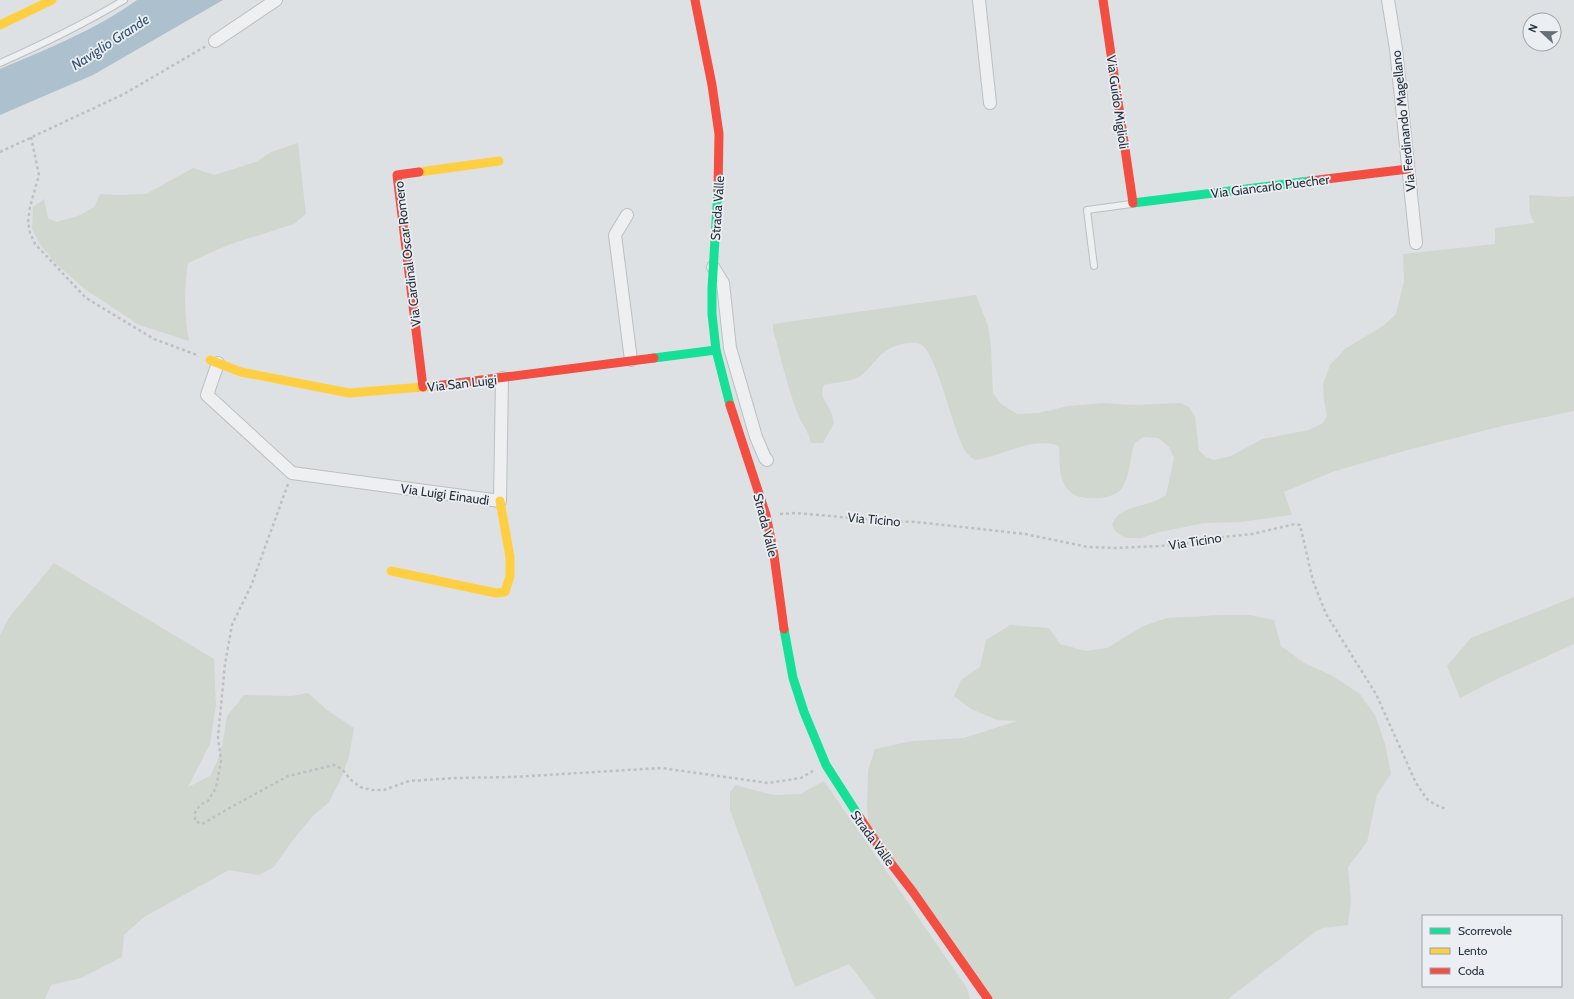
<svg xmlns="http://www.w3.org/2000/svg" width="1574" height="999" font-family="Cabin,sans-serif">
  <rect width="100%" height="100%" fill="#dee1e3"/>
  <g fill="#d0d7ce">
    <path d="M 298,143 L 306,214 L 294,224 L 228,245 L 188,263 C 184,289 184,315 189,341 L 139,325 L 86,290 L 54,262 L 40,244 L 32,229 L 33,207 L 44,199 L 48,218 L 56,222 L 78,216 L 94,207 L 100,194 L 118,195 L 146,194 L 193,168 L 214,175 L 256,162 L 271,152 Z"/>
    <path d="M 1529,195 L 1566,197 L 1574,196 L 1574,411 L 1502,426 L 1404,451 L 1332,472 L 1284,492 L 1292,515 L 1240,522 L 1204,523 L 1160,532 L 1141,538 L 1126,538 L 1116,532 L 1112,525 C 1119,507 1136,508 1152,502 C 1156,501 1161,498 1166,495 L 1174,458 L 1169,447 L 1158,438 L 1143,437 L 1134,444 C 1130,458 1130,476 1122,488 C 1115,500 1084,501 1073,494 C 1071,493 1066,488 1065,485 C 1058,475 1060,458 1059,446 C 1033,435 1002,457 975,460 C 972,458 968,455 966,452 C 953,433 937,351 920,344 C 914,341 899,344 893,347 C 879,352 871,369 859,377 C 853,381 832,383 824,385 C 819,395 825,401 830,410 C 832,414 833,419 834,423 L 823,443 L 811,443 C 809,432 801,423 797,412 C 787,386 781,357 773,330 L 773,324 L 976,295 L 988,326 L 991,348 L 993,393 L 1001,404 L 1017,414 L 1038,413 L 1068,406 L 1103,403 L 1133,405 L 1181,403 L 1189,407 L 1195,416 L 1199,450 L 1206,457 L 1214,460 L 1231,456 L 1262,439 L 1309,430 L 1323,423 L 1327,415 L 1324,401 L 1323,384 L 1330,365 L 1345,349 L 1384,325 L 1396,314 L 1404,281 L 1403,254 L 1495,244 L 1495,228 L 1534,223 L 1530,213 Z"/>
    <polygon points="54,563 214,659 216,705 210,744 188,787 210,776 217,762 222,746 227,716 244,695 291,696 308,693 327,710 354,728 349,757 340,781 329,802 313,816 292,841 274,867 259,875 229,870 144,917 124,935 122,957 81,978 51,985 45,999 0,999 0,635 8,619"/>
    <polygon points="1574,597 1574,644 1499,678 1460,698 1447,666 1471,638"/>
    <polygon points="1222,615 1249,615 1274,620 1281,646 1304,663 1331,675 1360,694 1376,717 1385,744 1391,774 1377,795 1367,842 1348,867 1351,899 1348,925 1323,928 1315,932 1228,999 992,999 869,826 867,808 868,771 875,749 912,741 964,738 1017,721 997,720 971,709 954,696 961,680 980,667 986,640 1010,625 1049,628 1060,644 1086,651 1107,648 1143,626 1167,618"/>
    <polygon points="824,781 967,988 970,999 876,999 849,964 795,987 730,810 730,792 735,785 774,795 800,794"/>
  </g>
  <path fill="#acc0ce" d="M 137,0 L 223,0 L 93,75 L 0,115 L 0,69 C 47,49 95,30 137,0 Z"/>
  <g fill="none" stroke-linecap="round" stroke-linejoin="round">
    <g stroke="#bcbfc1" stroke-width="8">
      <g id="lane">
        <path d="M 0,63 C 43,44 84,24 124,0"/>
        <polyline points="1094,266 1087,210 1131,204"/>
      </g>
    </g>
    <g stroke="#bcbfc1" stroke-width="14">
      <g id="street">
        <polyline points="979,0 990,103"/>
        <polyline points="1388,0 1396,49 1416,243"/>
        <polyline points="215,41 276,0"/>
        <polyline points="627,215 615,235 631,360"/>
        <polyline points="713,267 723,283 730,348 756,437 765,458 767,460"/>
        <polyline points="218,363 207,395 292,473 500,501 502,378"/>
      </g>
    </g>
    <g stroke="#bdc0c3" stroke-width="2.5" stroke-dasharray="3 3" stroke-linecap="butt">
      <polyline points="31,137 39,175 30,207 28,222 30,233 35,244 86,298 154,339 197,355"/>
      <polyline points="0,152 124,94 206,46"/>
      <polyline points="288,484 251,586 232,625 225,664 218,737 221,761 216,788 208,801 200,805 195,813 195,821 202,824 235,805 288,776 334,765 342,769 350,779 360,787 372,790 384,790 409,781 456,778 513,777 661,768 768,783 801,778 813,771"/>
      <polyline points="780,514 796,513 886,521 916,522 962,527 1025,534 1088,547 1116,548 1180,545 1204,539 1252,534 1295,524 1300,525 1313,581 1326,614 1376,694 1416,783 1427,799 1436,805 1446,809"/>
    </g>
    <use href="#lane" stroke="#edeff0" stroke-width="6"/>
    <use href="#street" stroke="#edeff0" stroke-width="12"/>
    <g stroke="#16e098" stroke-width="9">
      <polyline points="718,189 712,289 712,314 716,350 730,405"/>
      <polyline points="1133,203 1310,181"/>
      <polyline points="654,358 716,350"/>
      <polyline points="784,629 793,678 804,712 826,765 858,815"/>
    </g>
    <g stroke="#ffcf43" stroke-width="9">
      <polyline points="0,25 52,0"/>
      <polyline points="419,172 499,161"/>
      <polyline points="210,360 241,372 349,393 435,386"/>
      <polyline points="391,571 496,593 505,592 510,576 510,557 500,501"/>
    </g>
    <g stroke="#f24e42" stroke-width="9">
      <polyline points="695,0 712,85 719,134 718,189"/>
      <polyline points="1103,0 1133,203"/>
      <polyline points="419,172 397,175 423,387"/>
      <polyline points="1310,181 1408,169"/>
      <polyline points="435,386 654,358"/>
      <polyline points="730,405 766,515 774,555 784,629"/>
      <polyline points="858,815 886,857 913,892 988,999"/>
    </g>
  </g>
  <g text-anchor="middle" stroke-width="3.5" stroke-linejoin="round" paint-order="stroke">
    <g font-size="13" fill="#26303b" stroke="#ebeff3">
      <text transform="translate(1118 102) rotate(82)" y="5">Via Guido Miglioli</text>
      <text transform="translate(1403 121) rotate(-96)" y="5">Via Ferdinando Magellano</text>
      <text transform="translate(1270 186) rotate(-7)" y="5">Via Giancarlo Puecher</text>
      <text transform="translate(717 208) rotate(-86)" y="5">Strada Valle</text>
      <text transform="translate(407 254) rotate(-97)" y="5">Via Cardinal Oscar Romero</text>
      <text transform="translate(462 383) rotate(-6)" y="5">Via San Luigi</text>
      <text transform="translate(445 494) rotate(8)" y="5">Via Luigi Einaudi</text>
      <text transform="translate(874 519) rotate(5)" y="5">Via Ticino</text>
      <text transform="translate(766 525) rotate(76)" y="5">Strada Valle</text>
      <text transform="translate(1195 541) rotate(-9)" y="5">Via Ticino</text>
      <text transform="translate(873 838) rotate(54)" y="5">Strada Valle</text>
    </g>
    <g font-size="14" font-style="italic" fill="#32536d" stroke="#ebeff3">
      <text transform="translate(110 42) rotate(-33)" y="5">Naviglio Grande</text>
    </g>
  </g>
  <rect x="1422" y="915" width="140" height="72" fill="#ebeff3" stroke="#9ca3a9"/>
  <rect x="1430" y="928" width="20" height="6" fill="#16e098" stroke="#9ca3a9"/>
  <text x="1458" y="935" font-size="12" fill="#26303b">Scorrevole</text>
  <rect x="1430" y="948" width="20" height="6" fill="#ffcf43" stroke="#9ca3a9"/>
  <text x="1458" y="955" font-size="12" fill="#26303b">Lento</text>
  <rect x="1430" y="968" width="20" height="6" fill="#f24e42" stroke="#9ca3a9"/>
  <text x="1458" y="975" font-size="12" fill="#26303b">Coda</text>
  <g transform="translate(1542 32) rotate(292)"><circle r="19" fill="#ebeff3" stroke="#9ca3a9"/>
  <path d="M0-3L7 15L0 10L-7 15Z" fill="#666e76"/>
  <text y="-6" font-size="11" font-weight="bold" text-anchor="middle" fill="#26303b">N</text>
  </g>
</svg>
